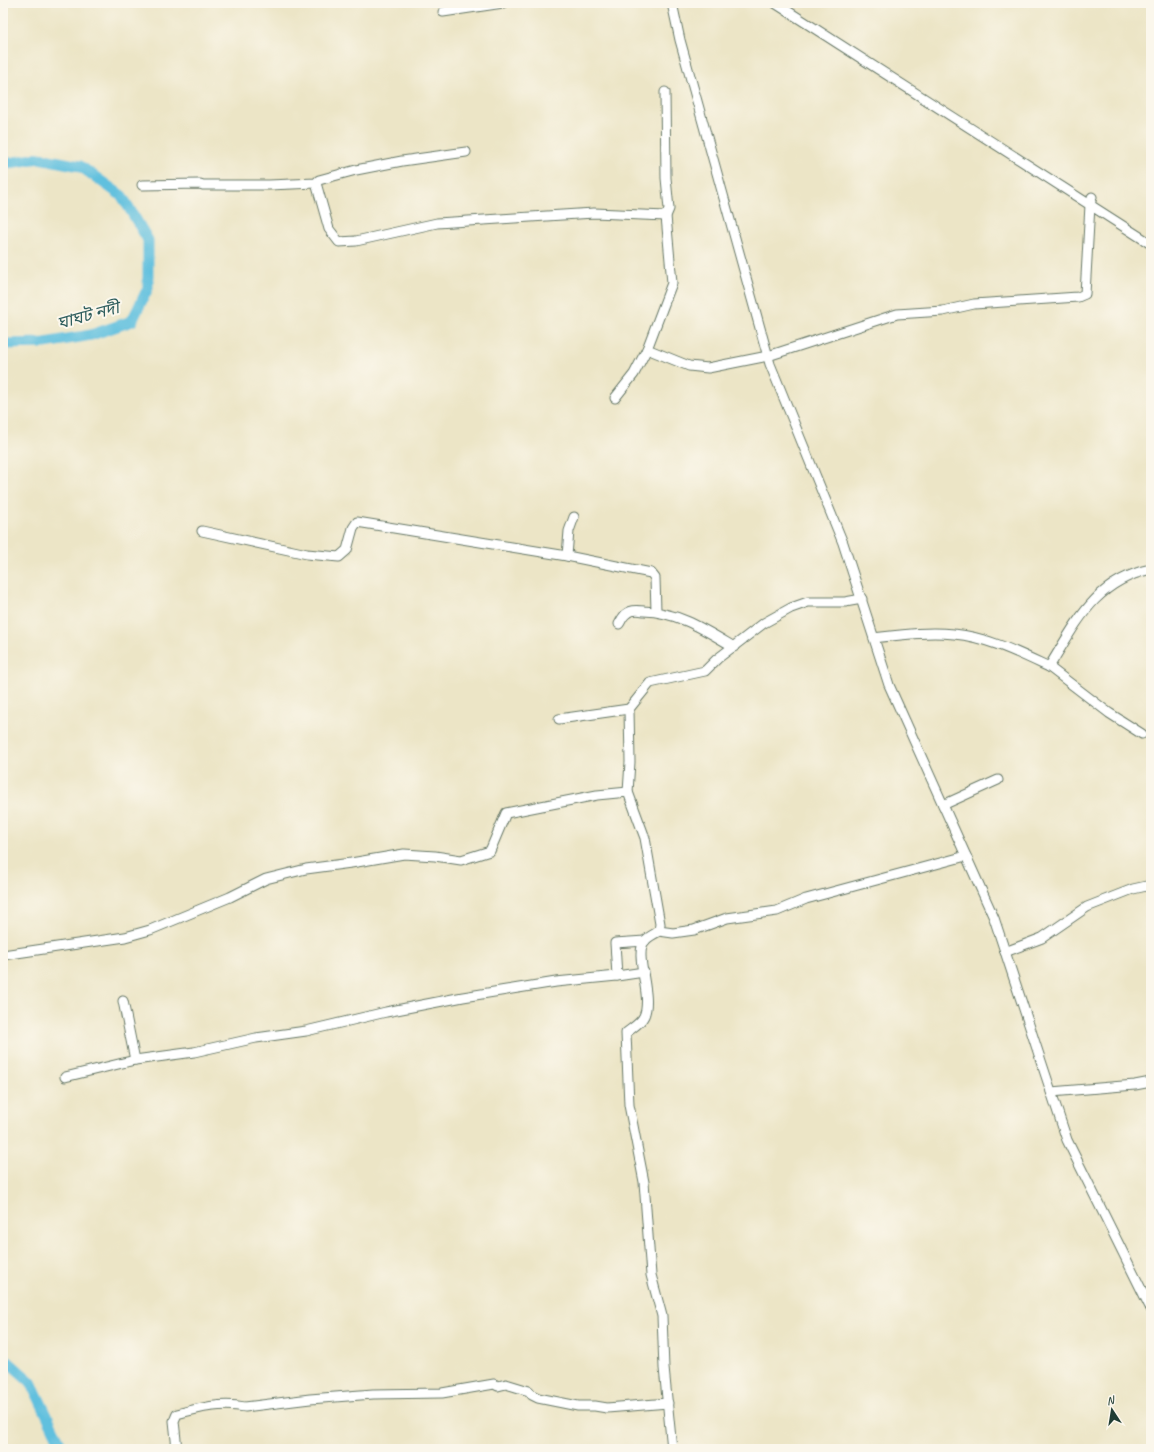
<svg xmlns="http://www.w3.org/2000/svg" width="1154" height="1452" font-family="Caveat,'Noto Sans Bengali',sans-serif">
  <rect width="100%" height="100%" fill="#fbf7ec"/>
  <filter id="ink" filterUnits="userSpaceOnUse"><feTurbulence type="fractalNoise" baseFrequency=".025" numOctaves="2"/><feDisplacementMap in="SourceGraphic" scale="8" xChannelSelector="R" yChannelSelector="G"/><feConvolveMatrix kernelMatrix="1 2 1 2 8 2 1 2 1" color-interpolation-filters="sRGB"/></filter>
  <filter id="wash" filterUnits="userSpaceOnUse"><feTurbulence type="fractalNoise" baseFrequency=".012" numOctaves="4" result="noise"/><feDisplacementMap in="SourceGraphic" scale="16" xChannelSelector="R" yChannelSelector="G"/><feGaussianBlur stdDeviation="0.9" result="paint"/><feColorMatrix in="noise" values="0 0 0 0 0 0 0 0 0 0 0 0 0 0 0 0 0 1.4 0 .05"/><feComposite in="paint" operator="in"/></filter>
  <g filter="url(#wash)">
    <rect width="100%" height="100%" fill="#ece5c6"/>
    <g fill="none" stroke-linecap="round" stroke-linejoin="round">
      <g stroke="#60c0de" stroke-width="11">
        <polyline points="3,164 39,158 80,166 122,196 148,240 148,288 132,321 91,335 45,343 3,344"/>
        <polyline points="3,1357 31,1382 63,1449"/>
      </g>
    </g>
  </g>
  <g filter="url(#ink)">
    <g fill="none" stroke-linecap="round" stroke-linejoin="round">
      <g stroke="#677867" stroke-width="11">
        <g id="minor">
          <polyline points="672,3 680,40 770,364 843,543 889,685 994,918 1067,1140 1151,1309"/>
          <polyline points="775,3 1151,244"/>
          <polyline points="443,12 503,3"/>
          <polyline points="316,183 329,229 339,242 356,241 437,223 594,213 666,216"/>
          <polyline points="142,185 200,184 203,185 269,185 316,183 319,180 356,170 402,161 466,152"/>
          <polyline points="647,349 689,366 708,368 768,356 897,314 943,311 974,304 1078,297 1085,294 1090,205 1092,197"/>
          <polyline points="615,398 634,374 647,349 672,283 666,216 669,209 666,178 665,92"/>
          <polyline points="202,531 307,554 339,557 347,550 353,528 357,522 567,556 651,573 655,578 656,611"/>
          <polyline points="567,556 569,531 574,517"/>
          <path d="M 619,624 C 621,621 623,616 626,614 C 630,610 638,610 644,611 C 678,612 705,630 734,647"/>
          <path d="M 874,638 C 900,635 928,631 954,634 C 987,637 1019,653 1049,667 C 1077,622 1095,581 1151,569"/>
          <polyline points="1049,667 1109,713 1142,734"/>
          <polyline points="559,719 629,709"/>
          <polyline points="628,792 630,762 629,709 650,683 705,671 717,659 764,623 791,608 808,602 845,602 862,599"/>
          <polyline points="943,805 998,780"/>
          <polyline points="659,931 673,933 694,930 727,918 777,911 806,899 966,856"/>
          <polyline points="1005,952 1042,938 1087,907 1133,889 1151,885"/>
          <path d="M 3,955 L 125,937 L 150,930 L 230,897 L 266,879 L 306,869 L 351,863 L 404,854 L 435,856 L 461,860 L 490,851 L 506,813 L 597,795 L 628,792 L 645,838 L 660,924 L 659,931 C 655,934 647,937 644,942 C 634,956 653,996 644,1016 C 641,1023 632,1028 626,1033 L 629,1105 L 644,1182 L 651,1275 L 662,1316 L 664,1368 L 672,1449"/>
          <polyline points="617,976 615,943 645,941"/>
          <polyline points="123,1001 135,1060"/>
          <polyline points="65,1077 135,1060 194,1052 256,1038 306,1031 386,1012 463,997 556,982 617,976 644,972"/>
          <polyline points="1051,1092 1135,1085 1151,1082"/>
          <path d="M 177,1449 L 174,1421 L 177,1414 C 199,1408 222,1402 245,1407 L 310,1399 L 373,1394 L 442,1393 L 494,1384 L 498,1386 L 506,1384 L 529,1391 L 532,1395 L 538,1398 L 578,1406 L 595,1406 L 607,1408 L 668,1403"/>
        </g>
      </g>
      <use href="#minor" stroke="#fff" stroke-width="9"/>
    </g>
  </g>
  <g text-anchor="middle" stroke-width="4" stroke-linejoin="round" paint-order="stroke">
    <g font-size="17" font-style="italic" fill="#2f5e5e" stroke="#fbf7ec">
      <text transform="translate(88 315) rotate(-15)" y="6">ঘাঘট নদী</text>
    </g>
  </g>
  <rect width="1154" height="1452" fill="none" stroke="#fbf7ec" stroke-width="16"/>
  <g transform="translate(1112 1410) rotate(348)" stroke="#fbf7ec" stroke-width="3" paint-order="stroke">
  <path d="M0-3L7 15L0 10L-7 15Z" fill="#1f3d34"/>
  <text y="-6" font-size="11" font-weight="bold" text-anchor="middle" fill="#1f3d34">N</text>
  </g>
</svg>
